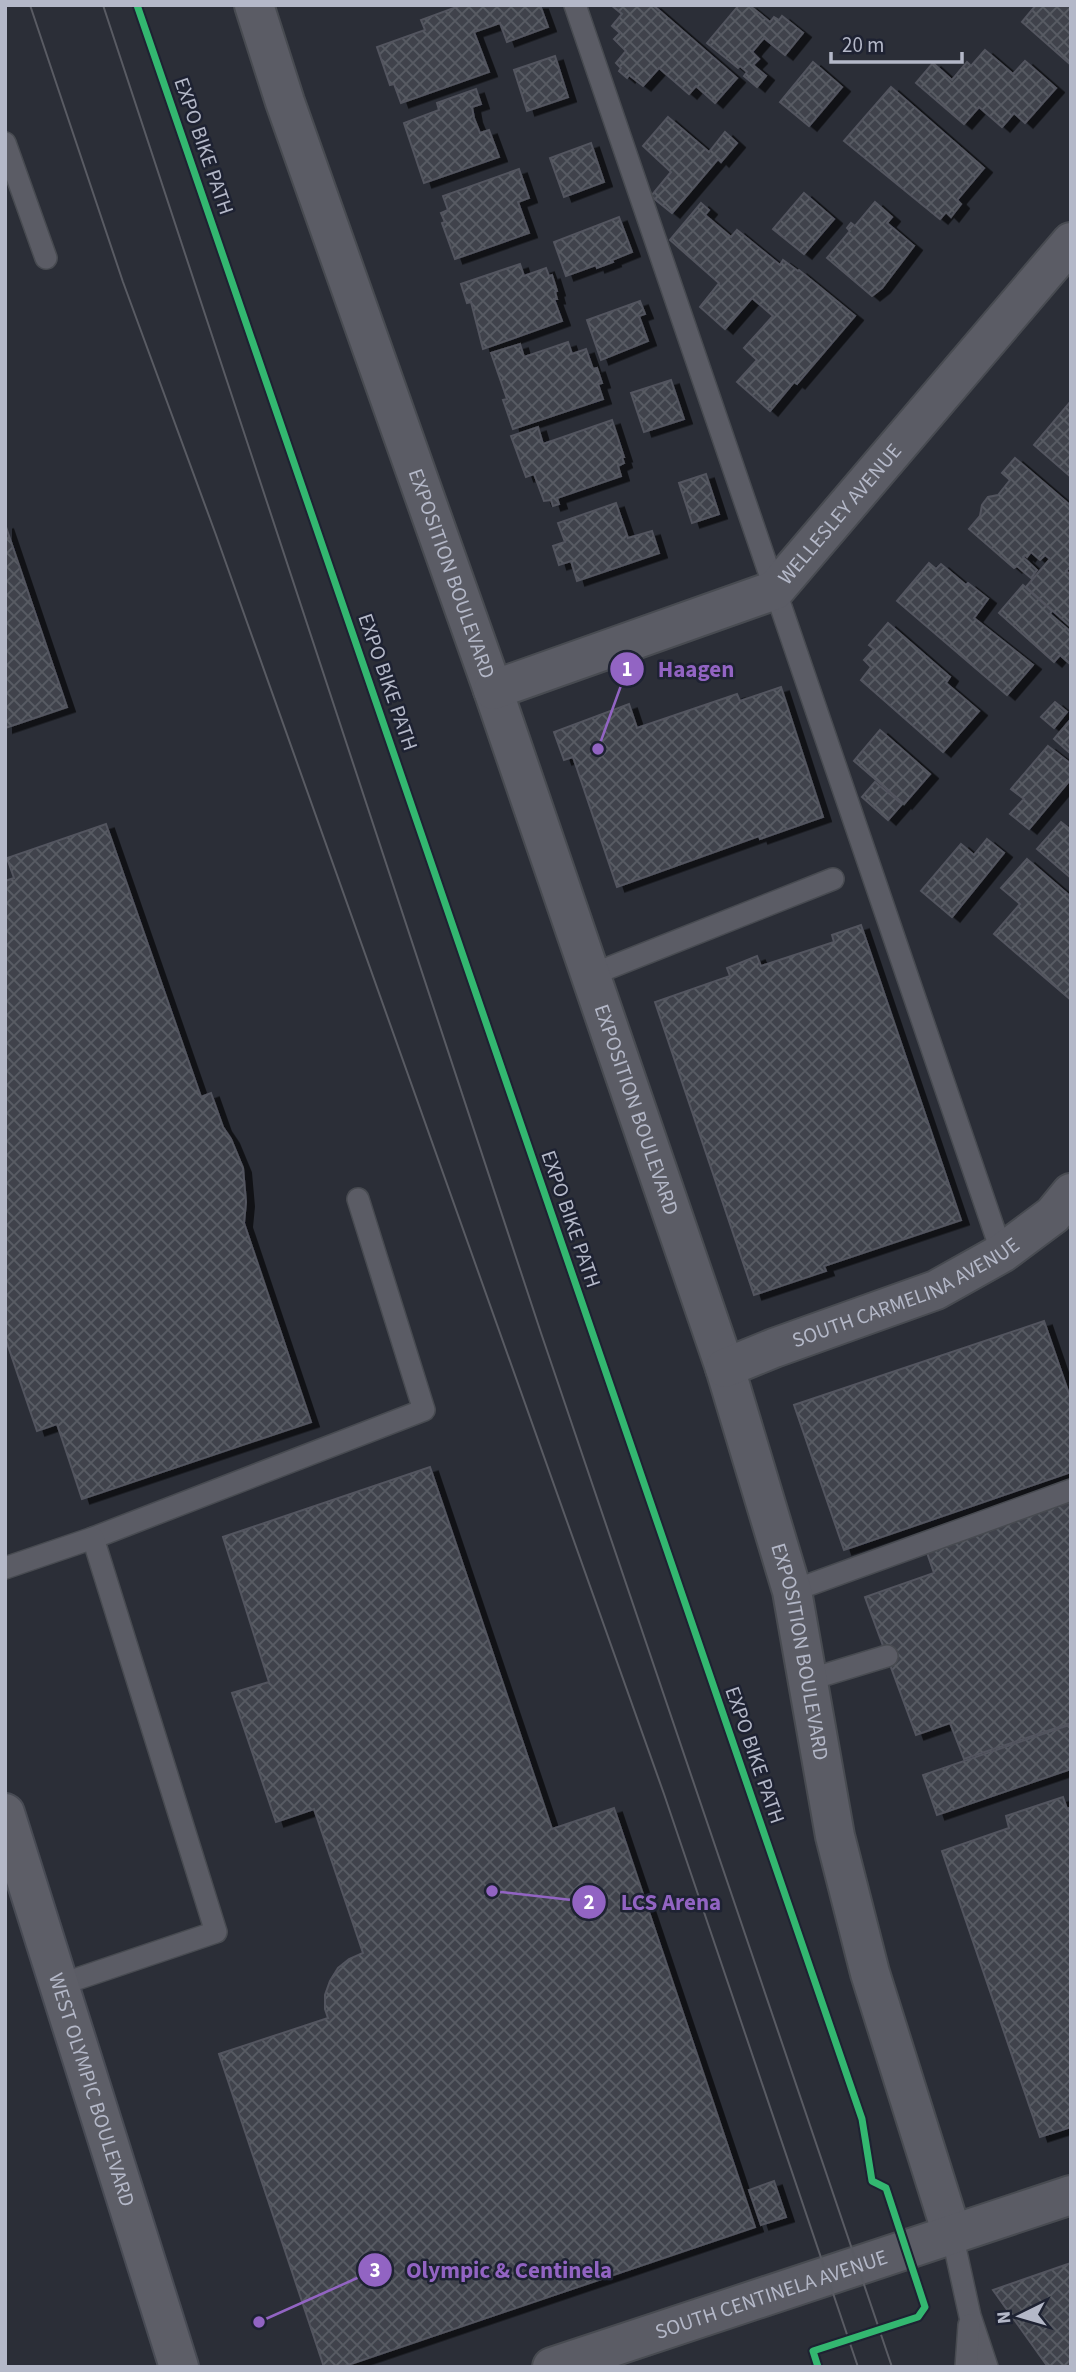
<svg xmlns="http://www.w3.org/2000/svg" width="1076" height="2372" font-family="'Source Sans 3',sans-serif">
  <defs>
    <pattern id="building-cross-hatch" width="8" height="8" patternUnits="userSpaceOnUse" patternTransform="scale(1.75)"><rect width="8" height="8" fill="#40434c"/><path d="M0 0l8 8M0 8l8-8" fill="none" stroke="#595c64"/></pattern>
    <filter id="shadow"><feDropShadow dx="8" dy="4.5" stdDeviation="0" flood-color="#0009"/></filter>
  </defs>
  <rect width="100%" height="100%" fill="#2b2e37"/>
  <g fill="url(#building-cross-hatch)" stroke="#53555f" stroke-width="2" filter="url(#shadow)">
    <polygon points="462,5 540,5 548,27 507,42 500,23 474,32 489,72 401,103 394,84 390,85 377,47 425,30 421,20"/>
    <polygon points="611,5 653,5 737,78 715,103 696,86 689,94 659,68 643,86 629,75 627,78 619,71 621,68 616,63 626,51 614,39 620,33 612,26 622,14"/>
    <polygon points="739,5 749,5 770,22 774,17 779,20 782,16 803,33 785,55 764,38 752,52 759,59 753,65 766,76 757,87 744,76 747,72 740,66 738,68 707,43"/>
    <polygon points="1036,5 1071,5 1071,65 1022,22"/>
    <polygon points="985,50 1013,74 1025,61 1056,88 1025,123 1014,113 1002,127 979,107 964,124 916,83 933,63 952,80 967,62 971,66"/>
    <polygon points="555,56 568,97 527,111 514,70"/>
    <polygon points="813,62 842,87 809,126 780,102"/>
    <polygon points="891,87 984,168 957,200 961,204 951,217 946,212 940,219 844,141"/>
    <polygon points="476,89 481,104 472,107 474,118 480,133 489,130 499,157 424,183 404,123 439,110 437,103"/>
    <polygon points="668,117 709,152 725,132 737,143 721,162 718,159 672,213 651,196 671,172 643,146"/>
    <polygon points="591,143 604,182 564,197 550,158"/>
    <polygon points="519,169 529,198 518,202 529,233 455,259 442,223 445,222 441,213 448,210 443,196"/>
    <polygon points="804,193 834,219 804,254 773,229"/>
    <polygon points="875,202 892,217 887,223 914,246 882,288 872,296 827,258 850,231 847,228 851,223 855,226"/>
    <polygon points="701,203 709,210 705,215 731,237 737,230 780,265 783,260 798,271 799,270 855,316 797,384 794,382 770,411 737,382 757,360 744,348 773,316 752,298 725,329 700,307 719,283 670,240"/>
    <polygon points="619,217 632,252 612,260 613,262 597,268 596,265 566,276 554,242"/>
    <polygon points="520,264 524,276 546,268 549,276 552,275 557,291 555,292 557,299 554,299 562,321 483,349 471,302 467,303 461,284"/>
    <polygon points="640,301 645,314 639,316 648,341 601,360 587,320"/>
    <polygon points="568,342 572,354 586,349 593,369 597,368 602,383 598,384 603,399 513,429 503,400 507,399 491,353 520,344 524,357"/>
    <polygon points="671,380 684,419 644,432 631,393"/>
    <polygon points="1071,401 1071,477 1034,445"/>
    <polygon points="612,420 624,457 622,457 624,463 618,466 621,476 557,498 559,504 553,506 551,500 544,501 534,474 526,477 511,436 538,427 543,444"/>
    <polygon points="1015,458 1071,506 1071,566 1066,571 1071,575 1071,627 1026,587 1050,559 1045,555 1040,560 1031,552 1027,557 1025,555 1023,557 1037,570 1031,578 1017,566 1014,568 969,529 980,516 982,505 988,497 998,495 1010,480 1002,473"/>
    <polygon points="706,474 719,514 692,523 679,483"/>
    <polygon points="616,503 628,538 652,531 659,553 577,581 571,561 559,565 553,546 565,542 558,523"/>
    <polygon points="5,524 67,707 5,728"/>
    <polygon points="929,563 936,569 941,564 966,585 968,583 988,599 974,618 1033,665 1007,695 897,601"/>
    <polygon points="1023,585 1052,611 1050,614 1071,632 1070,664 1060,655 1054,662 999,613"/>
    <polygon points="888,623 950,677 946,683 979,711 943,752 861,680 871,667 864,660 874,649 869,645"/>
    <polygon points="781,687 823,817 760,839 759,836 617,887 573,757 564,760 554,732 629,704 637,728 737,694 740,701"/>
    <polygon points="1055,702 1067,712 1054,728 1041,717"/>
    <polygon points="1071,719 1071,754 1054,739"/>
    <polygon points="880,730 930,774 904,804 854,761"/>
    <polygon points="1048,746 1071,764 1071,779 1029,829 1010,814 1024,799 1011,789"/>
    <polygon points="875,782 902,804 888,820 862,797"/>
    <polygon points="1061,822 1071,830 1071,878 1037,849"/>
    <polygon points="106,824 201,1097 211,1093 223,1127 231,1139 243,1168 246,1202 244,1223 311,1422 82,1499 57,1424 37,1431 5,1337 5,881 14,878 7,858"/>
    <polygon points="987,839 1004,853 952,917 921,891 961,844 974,855"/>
    <polygon points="1027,859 1071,897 1071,1000 994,934 1020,904 1001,888"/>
    <polygon points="861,925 961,1220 824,1266 826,1271 754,1295 655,1002 730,976 727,968 757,956 761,966 834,942 832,935"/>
    <polygon points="1044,1321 1071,1400 1071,1472 844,1550 794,1405"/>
    <polygon points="430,1467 552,1829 614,1808 755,2227 342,2367 324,2367 219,2054 328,2018 325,2009 325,1995 330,1981 338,1968 349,1959 363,1953 314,1809 276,1822 232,1693 269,1682 223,1537"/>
    <polygon points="1071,1498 1071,1723 964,1759 950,1723 916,1735 865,1597 934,1573 925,1547"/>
    <polygon points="1069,1725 1071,1731 1071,1769 937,1815 923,1775"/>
    <polygon points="1063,1797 1067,1809 1071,1807 1071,2127 1040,2137 942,1851 1009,1828 1006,1816"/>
    <polygon points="774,2181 786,2217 761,2225 749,2190"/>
    <polygon points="1071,2263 1071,2367 1048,2367 993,2290"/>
  </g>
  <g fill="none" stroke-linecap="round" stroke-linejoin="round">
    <g stroke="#484b51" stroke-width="24">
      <g id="service">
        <polyline points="575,5 1002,1253"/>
        <polyline points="5,143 46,258"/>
        <polyline points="591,975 833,879"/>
        <polyline points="93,1538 424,1410 358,1199"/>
        <polyline points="5,1568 93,1538 216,1932 59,1985"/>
        <polyline points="792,1591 1071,1490"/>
        <polyline points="808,1680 887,1656"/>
        <polyline points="952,2234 970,2316 987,2367"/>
        <polyline points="966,2367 969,2325"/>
      </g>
    </g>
    <g stroke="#484b51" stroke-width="42">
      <g id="minor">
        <path id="s1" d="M 254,5 L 285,102 L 493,690 L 725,1368 L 792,1591 L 835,1836 L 870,1973 L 952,2234"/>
        <path id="s2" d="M 493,690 L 775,590 L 1071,242"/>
        <path id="s3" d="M 725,1368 L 774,1348 L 936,1290 L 1002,1253 L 1053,1215 L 1071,1193"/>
      </g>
    </g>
    <g stroke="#484b51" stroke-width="42">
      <g id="tertiary">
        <path id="s4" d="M 552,2367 L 1071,2195"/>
      </g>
    </g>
    <g stroke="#484b54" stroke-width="42">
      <g id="primary">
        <path id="s5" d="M 5,1813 L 179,2367"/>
      </g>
    </g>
    <use href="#service" stroke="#5b5c65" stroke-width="21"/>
    <use href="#minor" stroke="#5b5c65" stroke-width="38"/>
    <use href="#tertiary" stroke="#5b5c65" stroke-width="38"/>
    <use href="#primary" stroke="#5d5e67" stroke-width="38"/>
    <g stroke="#595b63" stroke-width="2">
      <polyline points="30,5 123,282 216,535 664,1794 858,2367"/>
      <polyline points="103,5 541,1333 892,2367"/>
    </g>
    <g stroke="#1e2232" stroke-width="11">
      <polyline id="cycleway" points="137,5 862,2119 872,2181 886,2188 925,2307 918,2317 813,2351 818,2367"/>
    </g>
    <use href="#cycleway" stroke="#33b770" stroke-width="7"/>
  </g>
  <g text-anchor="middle" stroke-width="5" stroke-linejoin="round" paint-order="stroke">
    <g font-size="21" fill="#b4b8c8" stroke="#1e2232">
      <text transform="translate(204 146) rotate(71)" y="7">EXPO BIKE PATH</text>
      <text dy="7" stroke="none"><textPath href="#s2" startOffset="399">WELLESLEY AVENUE</textPath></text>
      <text dy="7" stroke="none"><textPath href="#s1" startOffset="602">EXPOSITION BOULEVARD</textPath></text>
      <text transform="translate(388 682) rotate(71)" y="7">EXPO BIKE PATH</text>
      <text dy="7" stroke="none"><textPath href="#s1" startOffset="1169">EXPOSITION BOULEVARD</textPath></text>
      <text transform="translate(571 1219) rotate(71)" y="7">EXPO BIKE PATH</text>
      <text dy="7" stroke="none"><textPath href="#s3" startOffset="196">SOUTH CARMELINA AVENUE</textPath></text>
      <text dy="7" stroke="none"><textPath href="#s1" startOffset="1736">EXPOSITION BOULEVARD</textPath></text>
      <text transform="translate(755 1755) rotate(71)" y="7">EXPO BIKE PATH</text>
      <text dy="7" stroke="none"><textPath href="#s5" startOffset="290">WEST OLYMPIC BOULEVARD</textPath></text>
      <text dy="7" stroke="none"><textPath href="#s4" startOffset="231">SOUTH CENTINELA AVENUE</textPath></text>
    </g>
  </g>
  <path fill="none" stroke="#9264c3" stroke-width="2.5" d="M598 749L627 669M492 1891L589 1902M259 2322L375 2270"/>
  <g fill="#9264c3" stroke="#1e2232" stroke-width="2.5">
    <circle cx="598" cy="749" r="7"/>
    <circle cx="492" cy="1891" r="7"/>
    <circle cx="259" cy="2322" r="7"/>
    <circle cx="627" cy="669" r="18"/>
    <circle cx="589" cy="1902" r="18"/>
    <circle cx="375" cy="2270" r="18"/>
  </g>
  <g font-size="21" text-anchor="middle" font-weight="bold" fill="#fff">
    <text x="627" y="676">1</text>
    <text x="589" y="1909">2</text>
    <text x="375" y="2277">3</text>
  </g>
  <g font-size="23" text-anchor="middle" font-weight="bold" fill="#9264c3" stroke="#1e2232" stroke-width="5" stroke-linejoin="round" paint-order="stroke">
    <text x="696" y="677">Haagen</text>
    <text x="671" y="1910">LCS Arena</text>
    <text x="509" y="2278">Olympic &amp; Centinela</text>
  </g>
  <rect width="1076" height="2372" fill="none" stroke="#b4b8c8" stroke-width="14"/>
  <g transform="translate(1020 2316) rotate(265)" stroke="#1e2232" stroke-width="5" paint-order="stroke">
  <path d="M0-5L12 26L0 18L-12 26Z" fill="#b4b8c8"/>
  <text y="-10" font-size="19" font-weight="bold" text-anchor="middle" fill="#b4b8c8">N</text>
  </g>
  <path d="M831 52v10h131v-10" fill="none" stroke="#b4b8c8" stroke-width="3.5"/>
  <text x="842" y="52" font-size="21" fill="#b4b8c8" stroke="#1e2232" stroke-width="5" paint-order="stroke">20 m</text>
</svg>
